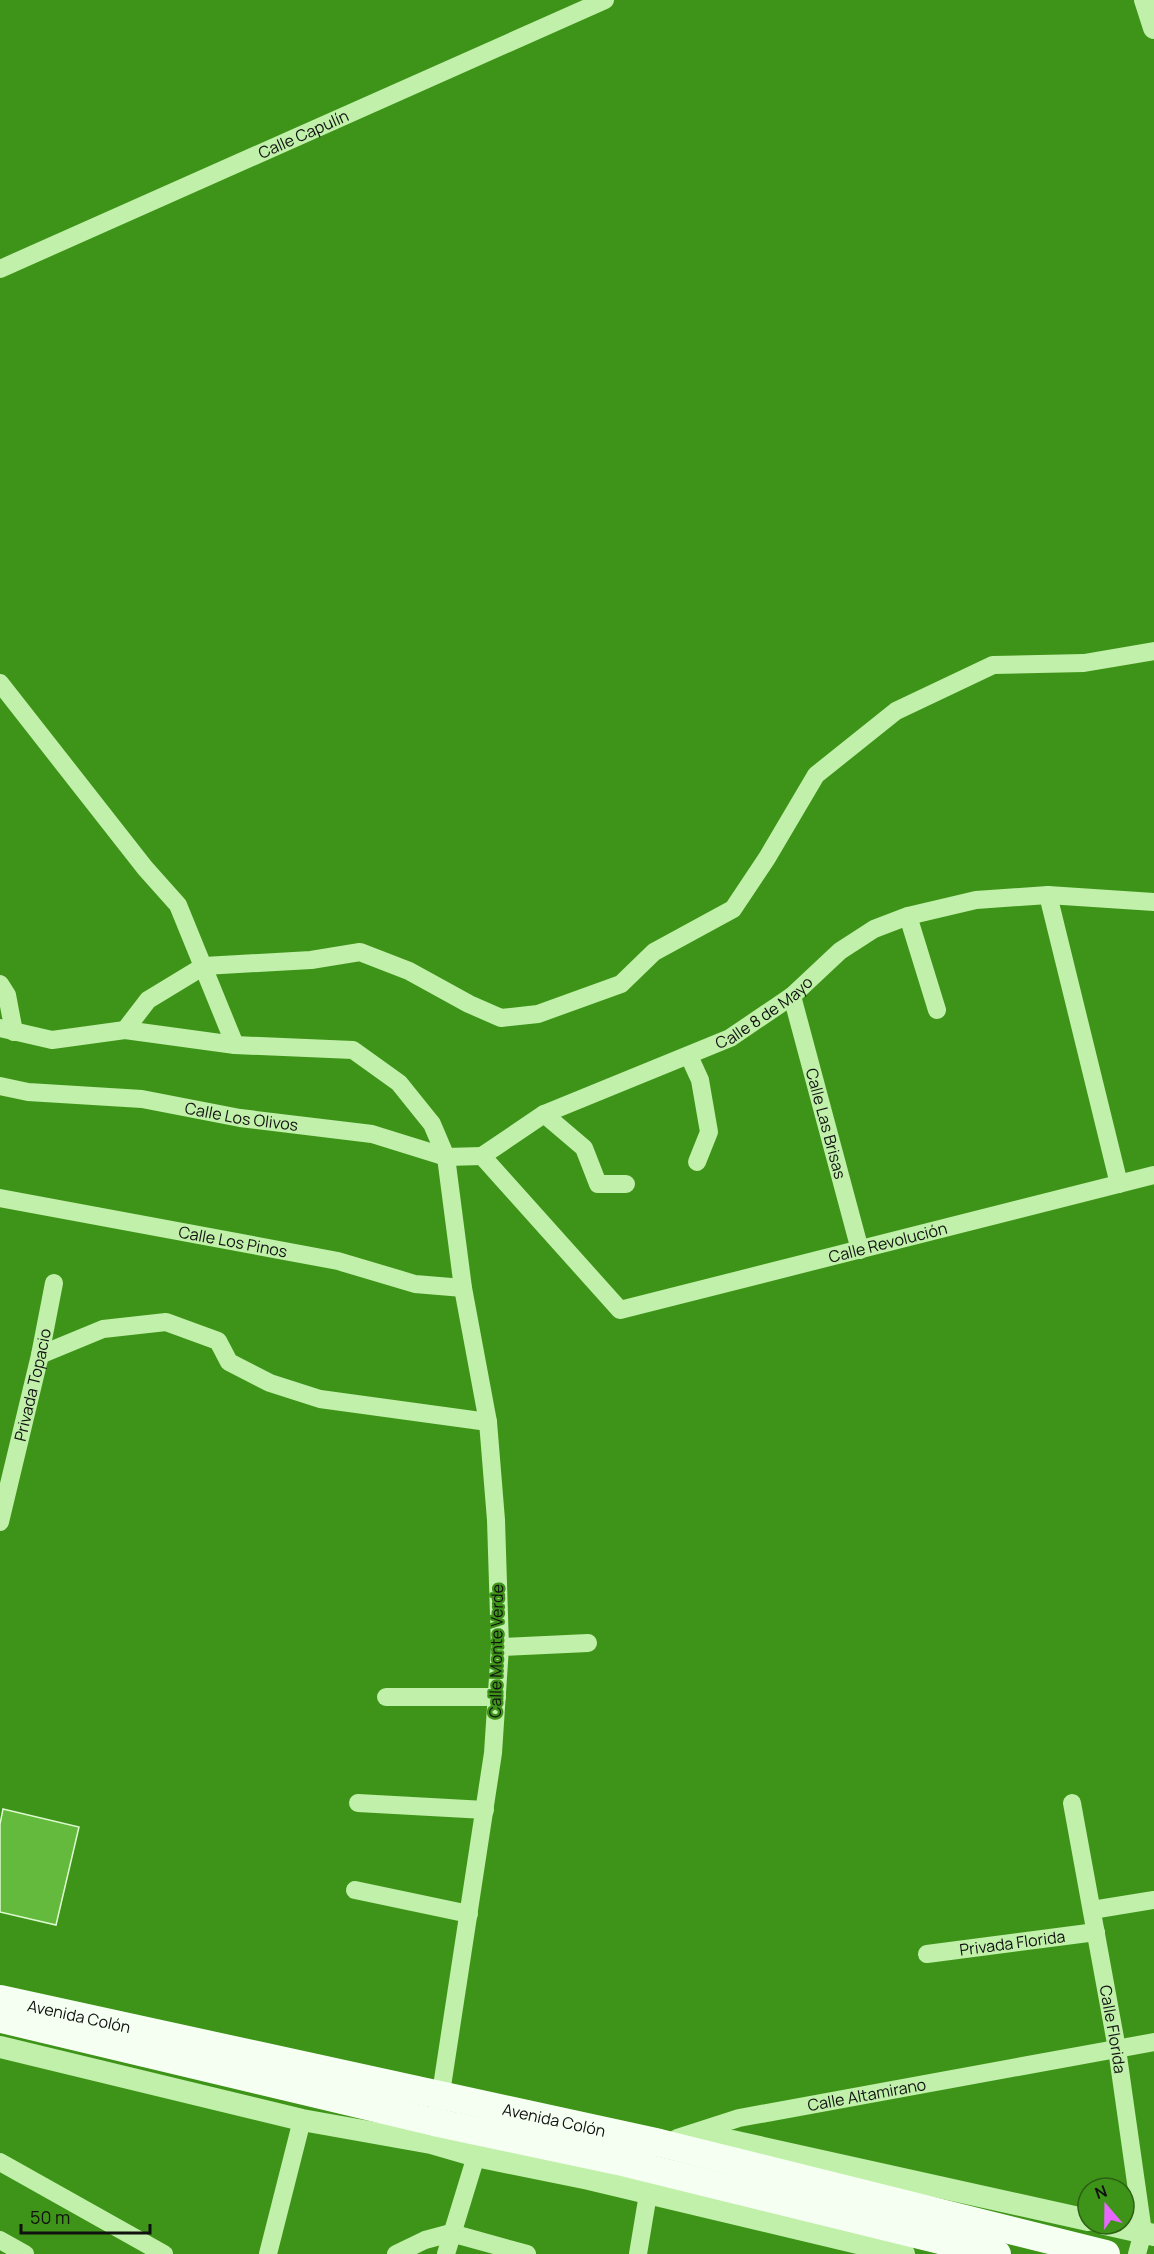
<svg xmlns="http://www.w3.org/2000/svg" width="1154" height="2254" font-family="Manrope,sans-serif">
  <rect width="100%" height="100%" fill="#3e9418"/>
  <polygon fill="#63ba3d" stroke="#defbd0" stroke-width="1.5" points="3,1809 79,1827 56,1925 0,1912 0,1824"/>
  <g fill="none" stroke-linecap="round" stroke-linejoin="round">
    <g stroke="#c0f0a9" stroke-width="18">
      <path id="s1" d="M 0,269 L 605,0"/>
      <polyline points="0,683 145,868 178,905 235,1045"/>
      <polyline points="1048,895 1119,1184"/>
      <polyline points="908,916 937,1010"/>
      <polyline points="0,984 7,995 14,1032"/>
      <path id="s2" d="M 792,996 L 860,1250"/>
      <polyline points="0,1028 52,1040 125,1030 235,1045 353,1050 399,1083 432,1124 446,1157 463,1288 488,1422 496,1520 500,1647 493,1753 439,2106"/>
      <polyline points="125,1030 148,1000 204,966 311,960 360,952 409,971 469,1004 501,1018 538,1014 621,984 654,952 733,909 767,858 816,775 896,711 993,665 1084,663 1154,651"/>
      <polyline points="689,1056 700,1080 709,1132 697,1162"/>
      <path id="s3" d="M 0,1086 L 28,1092 L 142,1099 L 240,1118 L 372,1134 L 446,1157 L 482,1156"/>
      <polyline points="544,1114 584,1148 598,1184 626,1184"/>
      <path id="s4" d="M 482,1156 L 620,1310 L 1154,1175"/>
      <path id="s5" d="M 482,1156 L 544,1114 L 730,1038 L 792,996 L 840,951 L 874,929 L 908,916 L 976,900 L 1048,895 L 1154,902"/>
      <path id="s6" d="M 0,1198 L 338,1261 L 415,1284 L 463,1288"/>
      <polyline points="40,1355 103,1329 166,1322 218,1341 229,1362 270,1383 320,1399 488,1422"/>
      <path id="s7" d="M 0,1522 L 40,1355 L 54,1283"/>
      <polyline points="500,1647 588,1643"/>
      <polyline points="386,1697 497,1697"/>
      <polyline points="358,1803 485,1810"/>
      <path id="s8" d="M 1072,1803 L 1117,2049 L 1143,2232 L 1137,2254"/>
      <polyline points="355,1890 469,1914"/>
      <polyline points="1092,1910 1154,1900"/>
      <path id="s9" d="M 927,1954 L 1096,1932"/>
      <path id="s10" d="M 677,2138 L 739,2118 L 1154,2042"/>
      <polyline points="0,2162 164,2254"/>
      <polyline points="0,2240 25,2254"/>
      <polyline points="268,2254 302,2120"/>
      <polyline points="396,2254 425,2240 451,2233 527,2254"/>
      <polyline points="446,2254 476,2156"/>
      <polyline points="638,2254 648,2194"/>
    </g>
    <g stroke="#c0f0a9" stroke-width="22">
      <polyline points="1145,0 1154,28"/>
      <polyline points="0,2047 302,2120 431,2143 476,2156 589,2179 904,2254"/>
      <polyline points="684,2142 732,2141 1088,2220"/>
      <polyline points="1105,2224 1154,2235"/>
    </g>
    <g stroke="#f5fff2" stroke-width="28">
      <path id="s11" d="M 0,1999 L 660,2143 L 1106,2254"/>
      <polyline points="2,2019 434,2122 618,2161 997,2254"/>
    </g>
  </g>
  <g text-anchor="middle" stroke-width="4.5" stroke-linejoin="round" paint-order="stroke">
    <g font-size="16" fill="#111" stroke="#3e9418">
      <text dy="6" stroke="none"><textPath href="#s1" startOffset="332">Calle Capulín</textPath></text>
      <text dy="6" stroke="none"><textPath href="#s5" startOffset="318">Calle 8 de Mayo</textPath></text>
      <text dy="6" stroke="none"><textPath href="#s3" startOffset="244">Calle Los Olivos</textPath></text>
      <text dy="6" stroke="none"><textPath href="#s2" startOffset="132">Calle Las Brisas</textPath></text>
      <text dy="6" stroke="none"><textPath href="#s6" startOffset="237">Calle Los Pinos</textPath></text>
      <text dy="6" stroke="none"><textPath href="#s4" startOffset="483">Calle Revolución</textPath></text>
      <text dy="6" stroke="none"><textPath href="#s7" startOffset="141">Privada Topacio</textPath></text>
      <text transform="translate(496 1651) rotate(-89)" y="6">Calle Monte Verde</text>
      <text dy="6" stroke="none"><textPath href="#s9" startOffset="86">Privada Florida</textPath></text>
      <text dy="6" stroke="none"><textPath href="#s11" startOffset="81">Avenida Colón</textPath></text>
      <text dy="6" stroke="none"><textPath href="#s8" startOffset="230">Calle Florida</textPath></text>
      <text dy="6" stroke="none"><textPath href="#s10" startOffset="195">Calle Altamirano</textPath></text>
      <text dy="6" stroke="none"><textPath href="#s11" startOffset="567">Avenida Colón</textPath></text>
    </g>
  </g>
  <g transform="translate(1106 2206) rotate(340)"><circle r="28" fill="#3e9418" stroke="#2c6015" stroke-width="1.5"/>
  <path d="M0-4.5L10 22L0 15L-10 22Z" fill="#e868ff"/>
  <text y="-9" font-size="16" font-weight="bold" text-anchor="middle" fill="#111111">N</text>
  </g>
  <path d="M21 2224v9h129v-9" fill="none" stroke="#111111" stroke-width="3"/>
  <text x="30" y="2224" font-size="18" fill="#111111" stroke="#3e9418" stroke-width="4.5" paint-order="stroke">50 m</text>
</svg>
